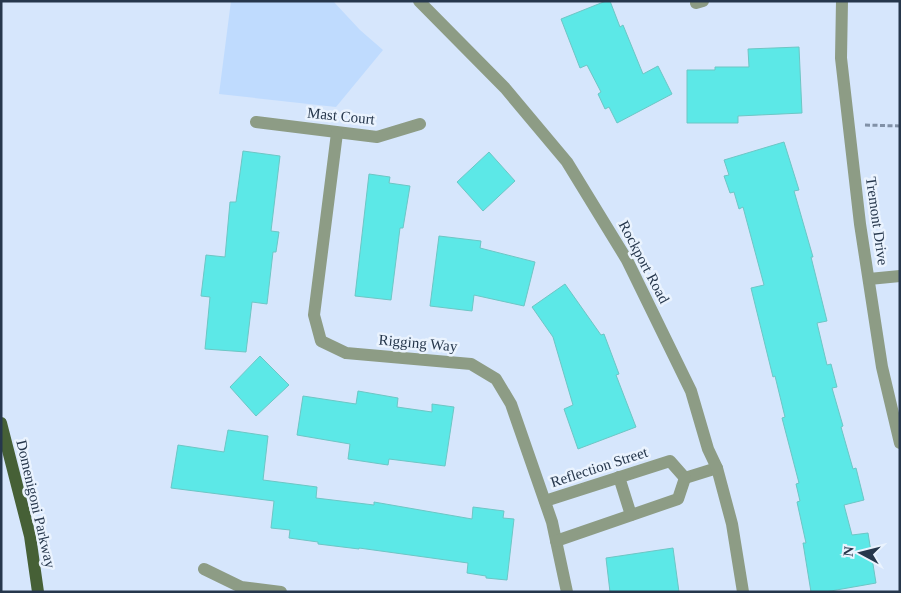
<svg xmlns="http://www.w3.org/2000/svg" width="901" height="593" font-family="'Times New Roman',serif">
  <rect width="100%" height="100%" fill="#d6e6fc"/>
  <polygon fill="#bfdbfe" points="231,1 333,1 360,30 383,50 336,107 219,94"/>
  <g fill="#5ce8e7" stroke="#6dc6c5">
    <polygon points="606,1 610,1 620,27 623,25 643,74 658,66 672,94 617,123 609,107 605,109 598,94 601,92 587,65 580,68 561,19"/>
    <polygon points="799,47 802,113 738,116 738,123 687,123 687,70 715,70 715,67 749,67 748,49"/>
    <polygon points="784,142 799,190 794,191 813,257 811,257 827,321 817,323 827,365 831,364 837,387 832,388 843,426 841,427 853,469 856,468 864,500 844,505 852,535 868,533 876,583 825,592 811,592 803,543 806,543 797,502 800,501 796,484 799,483 782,418 785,417 775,376 773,377 751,288 764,285 743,207 739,209 734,192 730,193 724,176 729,175 724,160"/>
    <polygon points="243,151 280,156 271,231 279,232 276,252 273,252 267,304 252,302 246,352 205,349 210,297 201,296 206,255 225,257 230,202 236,202"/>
    <polygon points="489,152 515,181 483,211 457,182"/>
    <polygon points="369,174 390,177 389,183 410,186 403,228 400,228 391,300 355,296"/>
    <polygon points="439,236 481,241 480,248 535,262 524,306 474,295 472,311 430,306"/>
    <polygon points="565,284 601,335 604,334 619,374 616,375 636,427 578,449 564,409 573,405 553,337 532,307"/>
    <polygon points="260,356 289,385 256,416 230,387"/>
    <polygon points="358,391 398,398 397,407 432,412 432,404 454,407 445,466 389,459 388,465 348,459 350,444 297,435 303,396 356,404"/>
    <polygon points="228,430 268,436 263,480 317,487 316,498 374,505 374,502 472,519 473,507 504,511 503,518 514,519 507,580 486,578 486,576 467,573 468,563 359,548 359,549 318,544 318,542 289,538 290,530 271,528 274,501 171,488 178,445 224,452"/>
    <polygon points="673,548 679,592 610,592 606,558"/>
  </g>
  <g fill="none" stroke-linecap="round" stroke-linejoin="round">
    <polyline stroke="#8191a7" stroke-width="3" stroke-dasharray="5 2.5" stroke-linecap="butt" points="865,125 900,126"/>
    <g stroke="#8d9c85" stroke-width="12">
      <polyline points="842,1 841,58 860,224 882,367 900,443"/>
      <polyline points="696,3 703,1"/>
      <polyline points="256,122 377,137 420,124"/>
      <polyline points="337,133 314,315 321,341 346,353 471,364 496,379 511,404 552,522 567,592"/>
      <polyline points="869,279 900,276"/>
      <polyline points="619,477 631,515"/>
      <polyline points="685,478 717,468"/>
      <polyline points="545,501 670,461 685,478"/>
      <polyline points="556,541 678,499 685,478"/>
      <polyline points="204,569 241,587 281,592"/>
    </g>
    <polyline stroke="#8d9c85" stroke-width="12" points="419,1 505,88 567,162 627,260 691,391 708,449 717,468 732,524 743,592"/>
    <polyline stroke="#466036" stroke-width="12" points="1,423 30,536 38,592"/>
  </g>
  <g text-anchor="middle" stroke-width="5" stroke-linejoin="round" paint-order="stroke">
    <g font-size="15" fill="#26374c" stroke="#eaf3fe">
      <text transform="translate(341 116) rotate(6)" y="5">Mast Court</text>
      <text transform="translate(877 221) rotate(82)" y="5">Tremont Drive</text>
      <text transform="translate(644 262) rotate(62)" y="5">Rockport Road</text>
      <text transform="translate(418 343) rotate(5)" y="5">Rigging Way</text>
      <text transform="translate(599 467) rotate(-18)" y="5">Reflection Street</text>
      <text transform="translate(36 504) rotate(77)" y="5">Domenigoni Parkway</text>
    </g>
  </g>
  <rect width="901" height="593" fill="none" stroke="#26374c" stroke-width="5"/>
  <g transform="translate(861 553) rotate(277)" stroke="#eaf3fe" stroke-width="4" paint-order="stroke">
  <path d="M0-4L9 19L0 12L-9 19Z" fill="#26374c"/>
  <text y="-8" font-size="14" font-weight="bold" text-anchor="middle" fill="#26374c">N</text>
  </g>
</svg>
